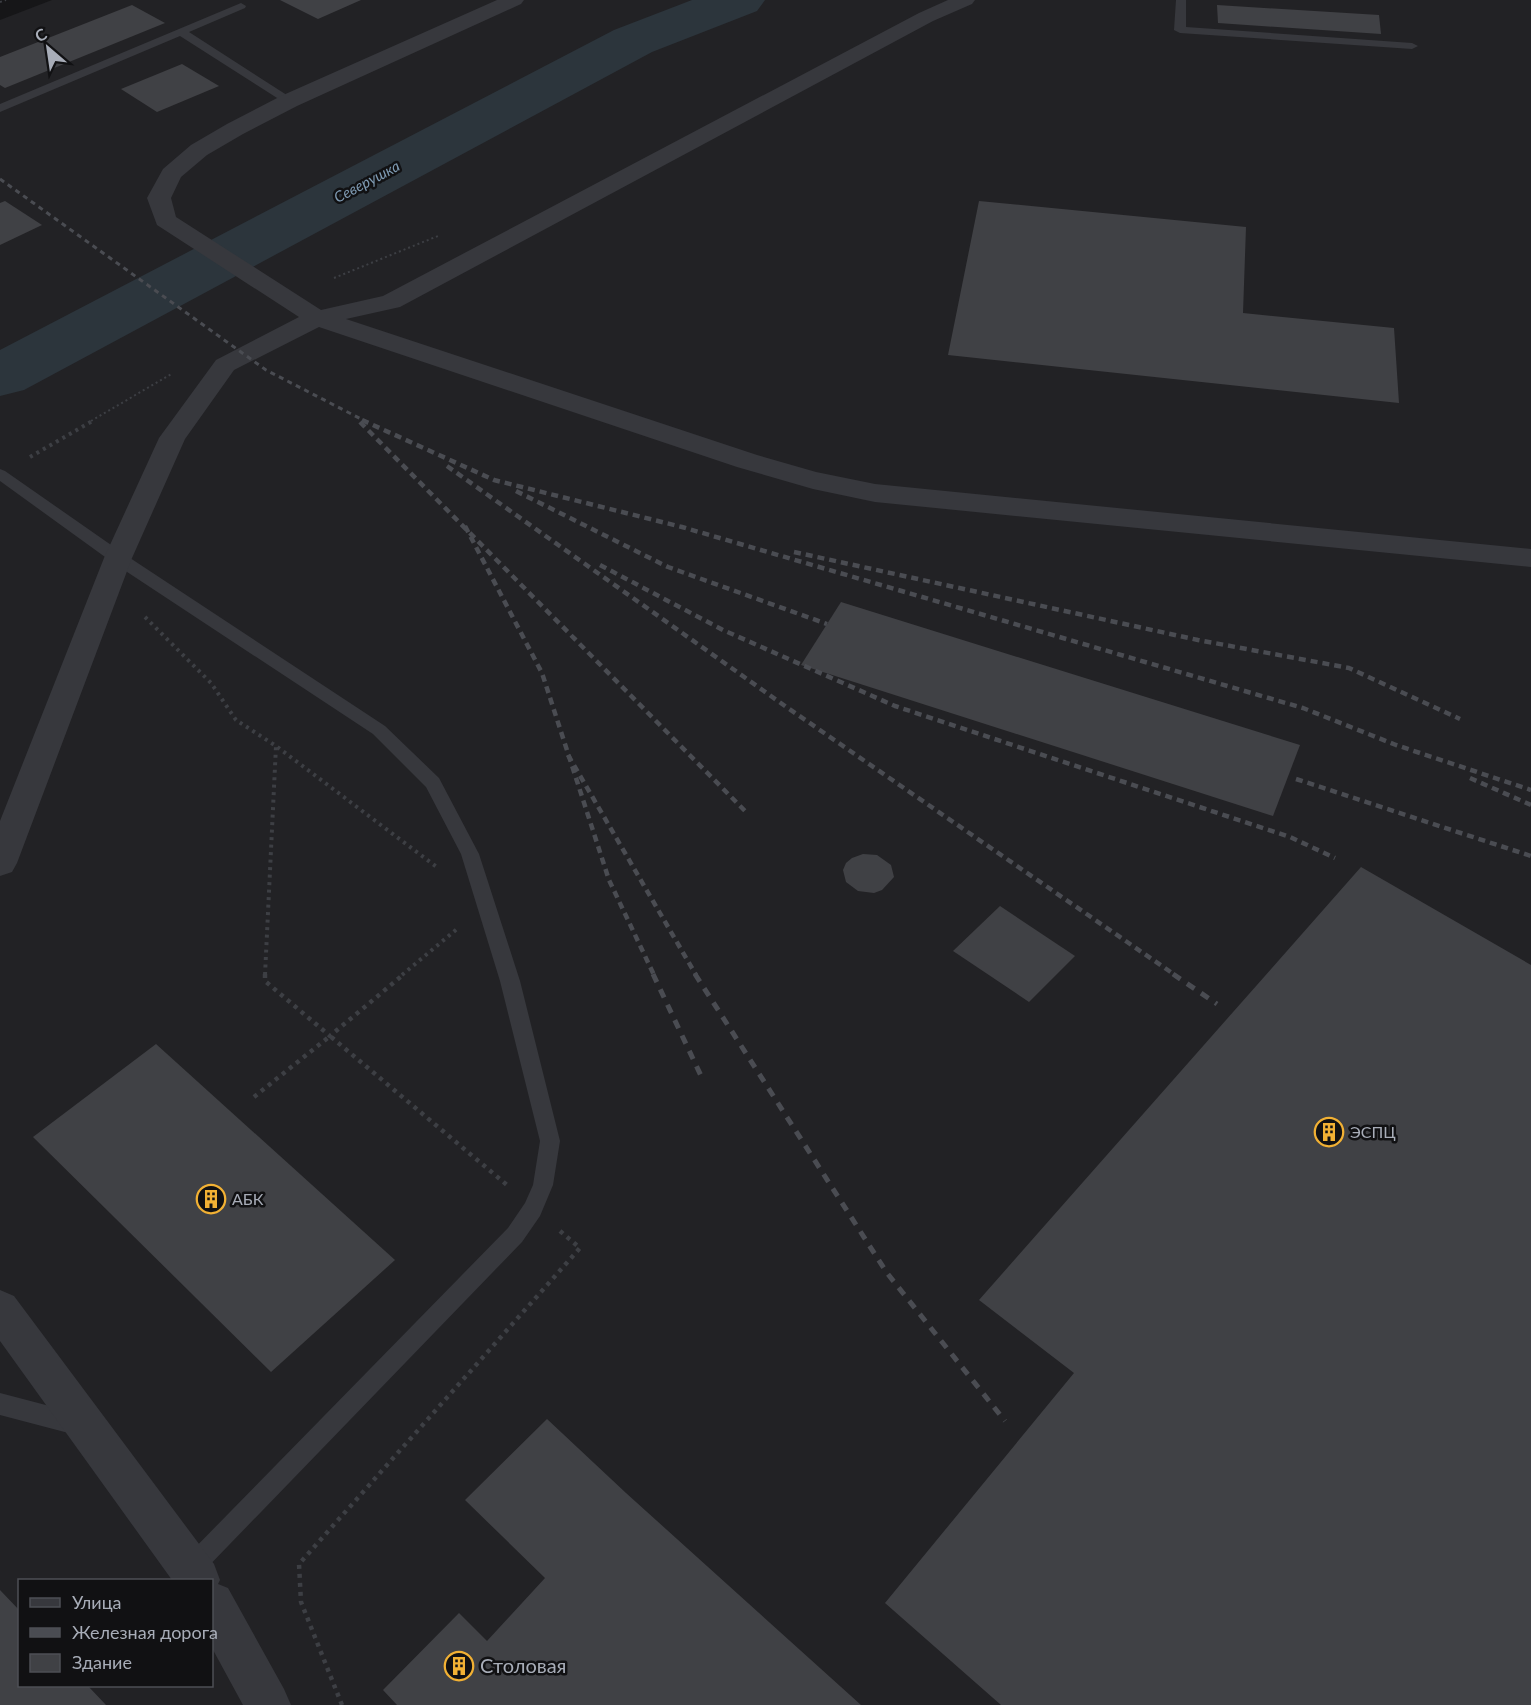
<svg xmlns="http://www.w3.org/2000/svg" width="1531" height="1705" font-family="Lato,sans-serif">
  <rect width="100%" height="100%" fill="#161618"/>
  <path fill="#222225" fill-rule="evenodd" d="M 52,0 L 1531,0 L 1531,1705 L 0,1705 L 0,20 ZM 20,1580 L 212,1580 L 212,1686 L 20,1686 Z"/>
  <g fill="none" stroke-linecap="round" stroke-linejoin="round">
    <polygon fill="#2c353c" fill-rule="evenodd" points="692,0 765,0 757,11 652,52 24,390 0,396 0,350 614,30"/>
  </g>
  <g fill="#404145">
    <polygon points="280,0 361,0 318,19"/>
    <polygon points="132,5 165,23 5,88 0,85 0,57"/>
    <polygon points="1217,5 1379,15 1381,34 1218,23"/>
    <polygon points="182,64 219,86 157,112 121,89"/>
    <polygon points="5,201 42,225 0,245 0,203"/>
    <polygon points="979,201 1246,227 1243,313 1394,328 1399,403 948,355"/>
    <polygon points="841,602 1300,745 1273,816 801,665"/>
    <polygon points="863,854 877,855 891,865 894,877 882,890 874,893 858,891 846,882 843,870 846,863 852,858"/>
    <polygon points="1361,867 1531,965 1531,1705 1001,1705 885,1603 1074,1373 979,1300"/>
    <polygon points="1000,906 1075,956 1029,1002 953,951"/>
    <polygon points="156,1044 395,1260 271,1372 33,1137"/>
    <polygon points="547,1419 626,1493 861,1705 397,1705 383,1690 459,1613 487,1641 545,1578 465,1500"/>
    <polygon points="0,1590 20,1611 20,1686 88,1686 106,1705 0,1705"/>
  </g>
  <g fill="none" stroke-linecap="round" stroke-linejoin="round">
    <g stroke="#3d3f44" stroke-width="2" stroke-dasharray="2 3" stroke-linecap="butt">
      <polyline points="0,2 6,0"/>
      <polyline points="334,278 438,236"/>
      <polyline points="91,421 173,373"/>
    </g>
    <g stroke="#3d3f44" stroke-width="4" stroke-dasharray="3 4.5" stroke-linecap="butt">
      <polyline points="30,457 94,420"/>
      <polyline points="145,617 211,683 236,720 276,746 438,868"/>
      <polyline points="265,975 276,746"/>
      <polyline points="402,975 457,929"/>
    </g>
    <g stroke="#3d3f44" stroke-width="4.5" stroke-dasharray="4 5" stroke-linecap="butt">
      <polyline points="265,974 265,981 330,1036 404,974"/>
      <polyline points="254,1097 330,1036 507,1185"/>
      <polyline points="342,1705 301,1602 299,1564 580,1248 560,1231"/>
    </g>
    <g fill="#37383d" fill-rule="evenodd">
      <polygon points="1176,0 1186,0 1186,27 1412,43 1418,46 1412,49 1180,33 1174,30"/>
      <polygon points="241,3 246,6 245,8 189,32 293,99 293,103 285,103 180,36 0,112 0,104"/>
      <polygon points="0,469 5,471 124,554 385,726 439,778 479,854 520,981 560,1141 553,1185 540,1216 522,1242 199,1576 191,1580 183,1576 179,1568 183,1560 508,1228 525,1203 533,1185 540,1141 500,981 461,854 426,787 373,734 112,562 0,481"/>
      <polygon points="0,1393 80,1414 88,1417 91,1425 88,1433 80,1436 0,1415"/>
    </g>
    <g fill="#37383d" fill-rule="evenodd">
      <polygon points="497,0 524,0 521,4 297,106 243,134 207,155 181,177 171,198 176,217 321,310 383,296 919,13 948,0 975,0 972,4 933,21 400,307 346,319 757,455 816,472 875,484 1531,549 1531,567 875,502 813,489 737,467 319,327 234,370 185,439 132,558 17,863 12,872 0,876 0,821 104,558 159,438 216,360 299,317 157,225 147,198 163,169 191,145 227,124 281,96"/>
      <polygon points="0,1290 14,1296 214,1564 220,1580 218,1584 228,1588 284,1689 291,1705 243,1705 212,1648 212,1580 172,1580 0,1341"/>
    </g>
    <polyline stroke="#4a4c52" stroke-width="3" stroke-dasharray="5 4.5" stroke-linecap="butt" points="0,179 266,370 365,421"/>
    <g stroke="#4a4c52" stroke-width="4.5" stroke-dasharray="7 5" stroke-linecap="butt">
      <polyline points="362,420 494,480 682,527 1303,708 1396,745 1531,790"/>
      <polyline points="360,422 748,814"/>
      <polyline points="447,466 785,706 1175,975"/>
      <polyline points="516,491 668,567 827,624"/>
      <polyline points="465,526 542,673 609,880 654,975"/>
      <polyline points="794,552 1198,640 1349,668 1460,719"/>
      <polyline points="600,565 723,630 895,706 1290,837 1335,858"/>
      <polyline points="568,755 696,975"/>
      <polyline points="1470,778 1531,805"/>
      <polyline points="1296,779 1531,856"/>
    </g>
    <g stroke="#4a4c52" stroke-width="5" stroke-dasharray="9 8" stroke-linecap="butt">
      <polyline points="653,974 703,1080"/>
      <polyline points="695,974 887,1273 1005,1421"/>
      <polyline points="1173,974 1217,1004"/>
    </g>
  </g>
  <defs>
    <g id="building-ring" transform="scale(1.5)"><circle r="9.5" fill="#111113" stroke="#f2b134" stroke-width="1.5"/><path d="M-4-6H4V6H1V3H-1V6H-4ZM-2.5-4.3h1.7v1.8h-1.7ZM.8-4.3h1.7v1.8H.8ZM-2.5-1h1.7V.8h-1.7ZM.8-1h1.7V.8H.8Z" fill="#f2b134"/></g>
  </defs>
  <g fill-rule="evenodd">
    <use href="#building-ring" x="1329" y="1132"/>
    <use href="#building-ring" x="211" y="1199"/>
    <use href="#building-ring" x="459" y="1666"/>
  </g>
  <g text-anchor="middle" stroke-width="5" stroke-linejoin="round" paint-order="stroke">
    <g font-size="15" font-style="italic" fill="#7f9bb3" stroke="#111113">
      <text transform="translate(367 182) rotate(-28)" y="5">Северушка</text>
    </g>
    <g font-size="16" fill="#a8adb8" stroke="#111113" text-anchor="start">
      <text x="1350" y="1138">ЭСПЦ</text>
      <text x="232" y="1205">АБК</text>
    </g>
    <g font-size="20" fill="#a8adb8" stroke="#111113" text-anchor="start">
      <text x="480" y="1673">Столовая</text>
    </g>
  </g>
  <rect x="18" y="1579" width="195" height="108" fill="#111113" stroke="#4d4f55" stroke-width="1.5"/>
  <rect x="30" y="1598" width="30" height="9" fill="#37383d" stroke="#4d4f55" stroke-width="1.5"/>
  <text x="72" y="1609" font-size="18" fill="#a8adb8">Улица</text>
  <rect x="30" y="1628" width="30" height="9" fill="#4a4c52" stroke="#4d4f55" stroke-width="1.5"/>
  <text x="72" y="1639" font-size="18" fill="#a8adb8">Железная дорога</text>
  <rect x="30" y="1654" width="30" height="18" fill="#404145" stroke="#4d4f55" stroke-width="1.5"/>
  <text x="72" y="1669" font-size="18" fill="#a8adb8">Здание</text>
  <g transform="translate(48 48) rotate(331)" stroke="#111113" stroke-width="4.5" paint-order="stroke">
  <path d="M0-4.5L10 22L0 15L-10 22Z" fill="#a8adb8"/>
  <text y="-9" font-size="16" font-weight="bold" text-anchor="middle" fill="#a8adb8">С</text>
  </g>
</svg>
